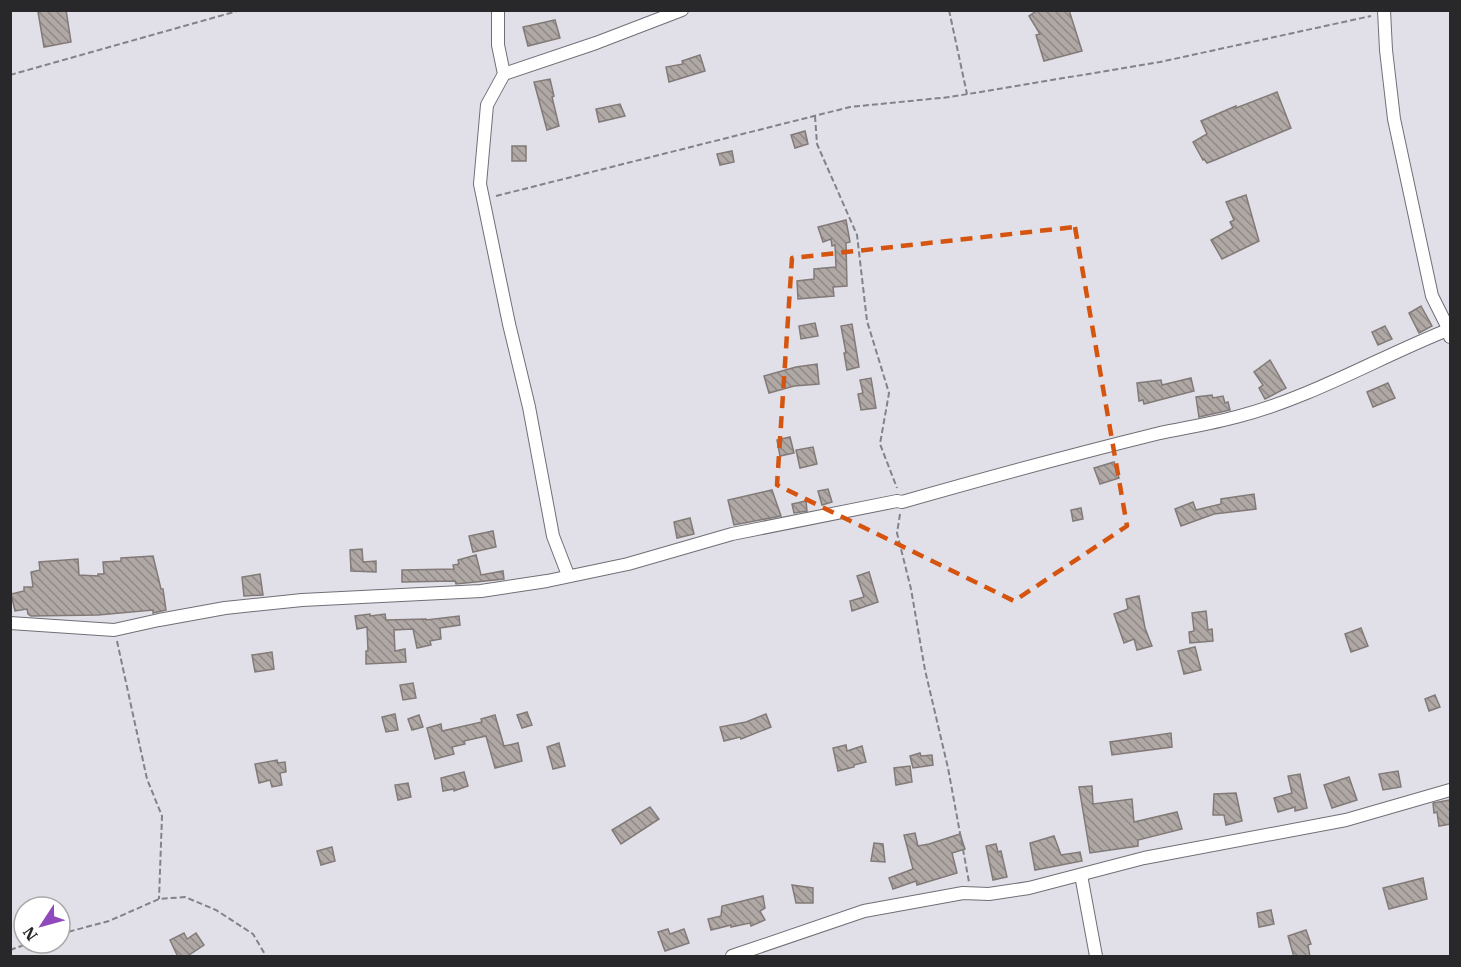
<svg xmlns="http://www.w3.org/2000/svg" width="1461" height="967" font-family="'IBM Plex Serif',serif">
  <defs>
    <pattern id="building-back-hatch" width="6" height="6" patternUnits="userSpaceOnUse" patternTransform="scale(1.5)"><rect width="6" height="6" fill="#b0a8a5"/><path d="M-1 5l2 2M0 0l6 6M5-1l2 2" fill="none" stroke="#8f8987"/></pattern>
  </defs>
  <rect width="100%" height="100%" fill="#e1e0e8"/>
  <g fill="url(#building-back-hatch)" stroke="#827a78" stroke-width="1.5">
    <polygon points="47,10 66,10 71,42 44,47 38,12"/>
    <polygon points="1038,10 1069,10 1082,51 1044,61 1036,35 1040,34 1029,16"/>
    <polygon points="555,20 560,38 528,46 523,27"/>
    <polygon points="700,55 705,71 669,82 666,67 683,64 682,61"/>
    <polygon points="550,79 554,96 552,97 559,126 547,130 534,82"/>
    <polygon points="1277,92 1291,128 1215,160 1207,163 1204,159 1203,160 1193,142 1207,134 1201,121 1236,106 1236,108"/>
    <polygon points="620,104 625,116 599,122 596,109"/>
    <polygon points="805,131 808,144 795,148 791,135"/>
    <rect x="512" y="146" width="14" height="15"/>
    <polygon points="732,151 734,162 720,165 717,154"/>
    <polygon points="1246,195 1259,241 1222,259 1211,240 1233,228 1230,222 1234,220 1226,202"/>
    <polygon points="846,220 850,242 846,243 847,286 833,287 834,296 798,299 797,281 814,279 814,269 836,267 835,245 832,246 831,239 823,242 818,227"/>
    <polygon points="1421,306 1432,326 1419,333 1409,313"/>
    <polygon points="815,323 818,336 801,339 799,326"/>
    <polygon points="852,324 859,367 847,370 844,353 846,353 841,326"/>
    <polygon points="1385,326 1392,339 1378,345 1372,332"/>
    <polygon points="1270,360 1286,388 1265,399 1259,388 1263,385 1254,372"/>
    <polygon points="817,364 819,384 794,386 769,393 764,376 796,367"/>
    <polygon points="871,378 876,408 861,410 858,394 863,393 860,380"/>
    <polygon points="1191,378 1194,391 1144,404 1143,400 1139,401 1137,383 1161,380 1162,385"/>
    <polygon points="1388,383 1395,398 1373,407 1367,392"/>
    <polygon points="1212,395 1213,398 1223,396 1225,403 1228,402 1230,410 1199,417 1196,397"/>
    <polygon points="790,437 794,453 780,456 777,440"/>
    <polygon points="813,447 817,464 800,468 796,450"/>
    <polygon points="1114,462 1119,478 1100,484 1094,468"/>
    <polygon points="828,489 832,502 822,505 818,491"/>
    <polygon points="772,490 781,516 734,525 728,500"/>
    <polygon points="1254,494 1256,509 1214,514 1181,526 1175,509 1193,502 1196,510 1221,504 1221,499"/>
    <polygon points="806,501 807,511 794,513 792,504"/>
    <polygon points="1081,508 1083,519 1073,521 1071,510"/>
    <polygon points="690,518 694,534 677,538 674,522"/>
    <polygon points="493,531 496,547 473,552 469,536"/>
    <polygon points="362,549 363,562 376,561 376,572 351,571 350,550"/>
    <polygon points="476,555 481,575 503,571 504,579 456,584 455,581 402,582 402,570 454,569 453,565 459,564 458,560"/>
    <polygon points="153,556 161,589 163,589 166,610 153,613 153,610 98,615 31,616 28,614 27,609 15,611 11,594 24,591 24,587 33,587 31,572 40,570 39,562 78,559 79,575 98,576 98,574 104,574 103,562 121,561 121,558"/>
    <polygon points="869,572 878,602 852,611 850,601 864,597 857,576"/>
    <polygon points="260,574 263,595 244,596 242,577"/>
    <polygon points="1139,596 1145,628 1152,646 1137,650 1134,639 1124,643 1114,614 1128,609 1126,599"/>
    <polygon points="1206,611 1208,630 1212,629 1213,641 1190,643 1189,632 1194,631 1192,613"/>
    <polygon points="370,614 370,616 385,614 386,620 426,619 426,620 459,616 460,625 440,628 441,639 430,641 431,645 417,648 413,629 394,630 395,651 405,649 406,662 366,664 366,651 368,651 367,627 357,629 355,616"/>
    <polygon points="1361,628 1368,646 1351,652 1345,634"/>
    <polygon points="1195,647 1201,670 1184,674 1178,651"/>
    <polygon points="272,652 274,669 255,672 252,655"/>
    <polygon points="413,683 416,698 403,700 400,685"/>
    <polygon points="1435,695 1440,707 1429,711 1425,699"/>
    <polygon points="527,712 532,725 522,728 517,715"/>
    <polygon points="395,714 398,730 386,732 382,717"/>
    <polygon points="766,714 771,727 741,739 740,737 724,741 720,727 746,722"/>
    <polygon points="419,715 423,727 412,730 408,719"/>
    <polygon points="495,715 504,746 518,743 522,761 495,768 486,736 464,741 465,744 452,747 454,754 435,759 427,728 441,724 442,731 482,722 481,719"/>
    <polygon points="1171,733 1172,747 1112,755 1110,742"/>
    <polygon points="559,743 565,766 553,769 547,747"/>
    <polygon points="846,745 847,751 862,746 866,762 854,765 854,767 838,771 833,748"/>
    <polygon points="920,753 921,756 932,755 933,765 913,768 910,756"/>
    <polygon points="277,760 278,763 285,762 286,772 280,773 282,785 272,787 270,780 259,783 255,764"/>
    <polygon points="910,766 912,782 896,785 894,768"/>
    <polygon points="1398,771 1401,787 1383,790 1379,774"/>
    <polygon points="464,772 468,786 454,791 454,789 443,791 441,778"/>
    <polygon points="1300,774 1307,808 1295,811 1295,807 1278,812 1274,798 1292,793 1288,776"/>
    <polygon points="1349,777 1357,800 1332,808 1324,785"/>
    <polygon points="408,783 411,797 398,800 395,785"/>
    <polygon points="1092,786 1093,804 1132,799 1134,822 1177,812 1182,829 1138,840 1138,846 1090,853 1079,787"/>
    <polygon points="1236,793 1242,821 1226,825 1224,815 1213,815 1214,794"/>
    <polygon points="1450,800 1450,824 1439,826 1437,812 1434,813 1433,803"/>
    <polygon points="650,807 659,819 621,844 612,830"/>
    <polygon points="915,833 918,846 929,844 960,834 965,849 952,853 957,873 917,885 916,881 893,889 889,878 913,869 904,835"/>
    <polygon points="1054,836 1061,855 1080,852 1082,861 1035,870 1030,843"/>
    <polygon points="874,843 883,844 885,862 871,861"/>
    <polygon points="996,844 998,852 1001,851 1007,877 993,880 986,846"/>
    <polygon points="332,847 335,861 321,865 317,851"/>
    <polygon points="1423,878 1427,899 1389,909 1383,888"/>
    <polygon points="792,885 813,888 813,903 796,903"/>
    <polygon points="763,896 765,908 760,911 765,920 751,926 750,923 731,927 731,925 711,930 708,919 721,916 722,906"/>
    <polygon points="1271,910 1274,924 1259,927 1257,913"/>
    <polygon points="668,929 670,934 684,929 689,943 665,951 658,932"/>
    <polygon points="1306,930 1311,944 1308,945 1310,957 1294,957 1288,936"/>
    <polygon points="184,933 187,939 196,933 204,945 186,957 178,957 170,940"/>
  </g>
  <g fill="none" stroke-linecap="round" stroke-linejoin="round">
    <g stroke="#706f76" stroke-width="14">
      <g id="street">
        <polyline points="498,10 498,45 504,74 487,105 480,184 509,324 529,407 553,536 568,575"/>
        <polyline points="1384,10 1386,50 1394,119 1432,296 1449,330 1450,337"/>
        <polyline points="504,74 596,43 682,10"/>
        <path d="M 10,623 L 114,630 L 159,620 L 225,608 L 302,600 L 481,591 L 547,581 L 628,564 L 732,534 L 897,501 L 902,502 C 986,478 1071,455 1156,434 C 1183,428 1210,424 1236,417 C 1311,398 1379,357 1450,329"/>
        <polyline points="1081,875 1096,956"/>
        <polyline points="732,956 864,911 963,893 989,894 1029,888 1144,858 1346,820 1450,790"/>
      </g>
    </g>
    <g stroke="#838287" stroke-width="2" stroke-dasharray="6 3" stroke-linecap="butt">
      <polyline points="949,10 967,94"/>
      <polyline points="10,75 241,10"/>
      <polyline points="815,116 817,144 857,235 867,321 889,393 880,444 897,488"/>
      <polyline points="496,196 850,107 950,97 1160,62 1371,16"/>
      <polyline points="900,514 897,533 911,589 925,670 948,768 969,882"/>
      <polyline points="117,641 147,779 162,816 159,899"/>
      <polyline points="60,934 109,921 159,899 185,897 216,910 253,934 266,956"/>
      <polyline points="10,950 30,943"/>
    </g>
    <use href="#street" stroke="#fff" stroke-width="12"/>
  </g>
  <path fill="none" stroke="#d5540f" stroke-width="4.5" stroke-dasharray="12 8" stroke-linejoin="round" d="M 1075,227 L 1127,526 L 1014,601 L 777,485 L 792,258 Z"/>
  <rect width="1461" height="967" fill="none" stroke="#28272a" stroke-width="24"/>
  <g transform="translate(42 925) rotate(234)"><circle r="28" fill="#ffffff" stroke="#a9a9aa" stroke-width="1.5"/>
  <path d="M0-4.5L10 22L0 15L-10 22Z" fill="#9049bd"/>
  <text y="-9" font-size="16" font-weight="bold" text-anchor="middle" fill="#28272a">N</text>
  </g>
</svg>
